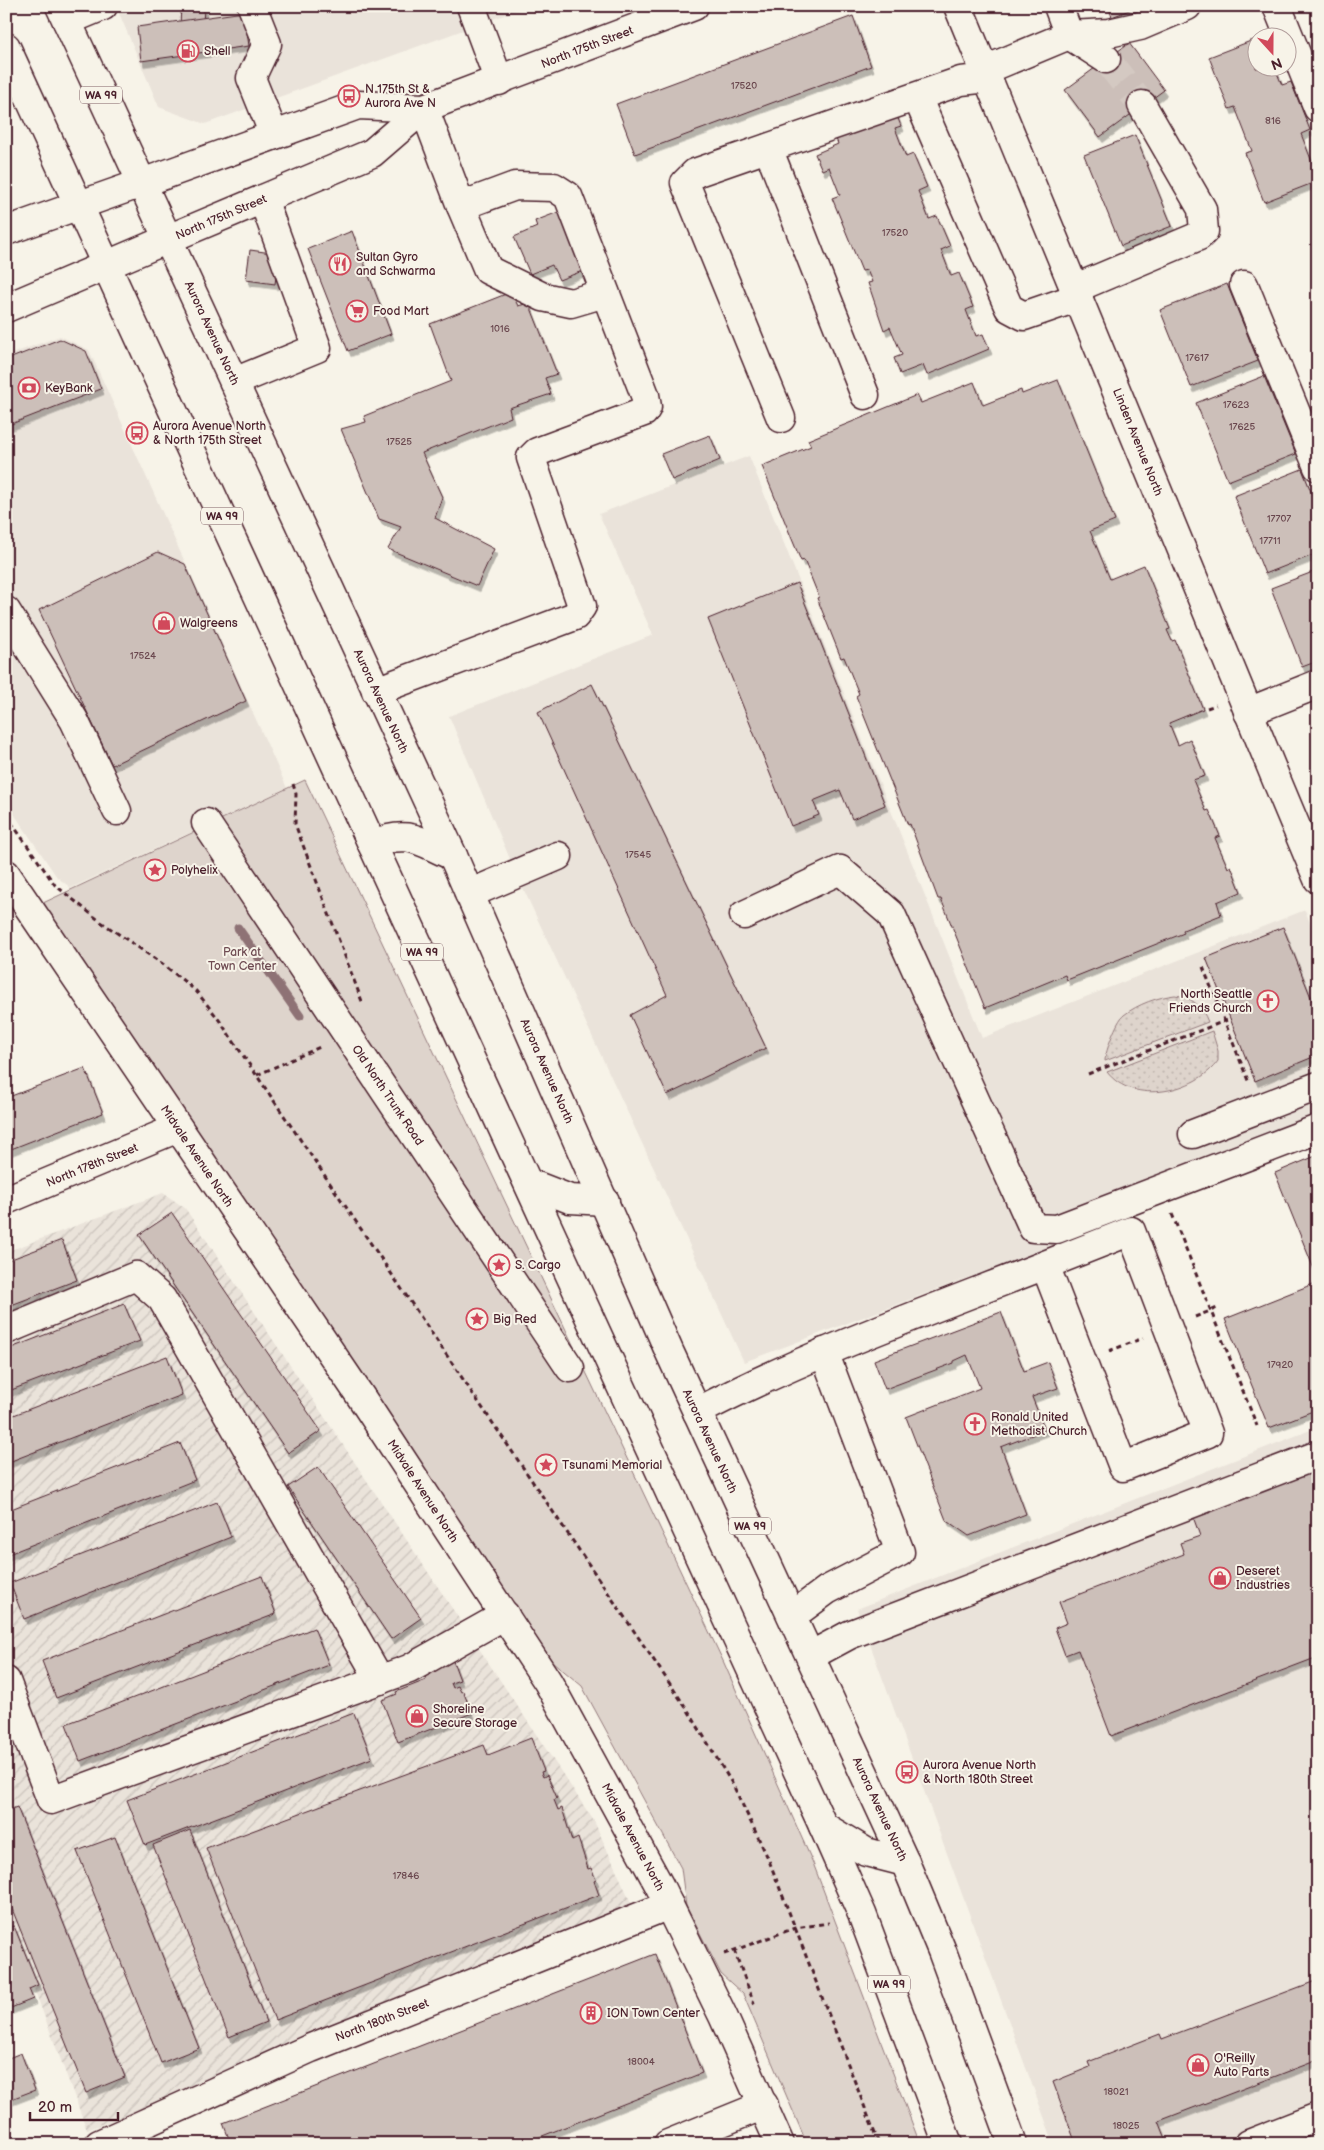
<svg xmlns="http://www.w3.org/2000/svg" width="1324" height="2150" font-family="'Balsamiq Sans',sans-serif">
  <defs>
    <pattern id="industrial-furrows" width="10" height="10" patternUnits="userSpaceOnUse" patternTransform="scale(1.25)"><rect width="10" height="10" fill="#eae3da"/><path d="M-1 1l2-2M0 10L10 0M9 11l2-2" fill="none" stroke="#cac2bb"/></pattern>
    <pattern id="grass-dots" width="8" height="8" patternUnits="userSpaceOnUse" patternTransform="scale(1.25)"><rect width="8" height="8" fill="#ded4cc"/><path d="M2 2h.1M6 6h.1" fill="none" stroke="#c0b6af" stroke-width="1.8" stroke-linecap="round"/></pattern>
    <filter id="shadow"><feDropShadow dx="3" dy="5.5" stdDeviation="0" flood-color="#0004"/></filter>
  </defs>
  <rect width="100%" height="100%" fill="#f7f3e8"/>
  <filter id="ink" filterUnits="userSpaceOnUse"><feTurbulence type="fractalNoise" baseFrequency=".02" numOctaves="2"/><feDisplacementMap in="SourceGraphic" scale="10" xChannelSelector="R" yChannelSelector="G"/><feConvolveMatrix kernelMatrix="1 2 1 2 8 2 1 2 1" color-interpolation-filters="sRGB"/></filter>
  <g filter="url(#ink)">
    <g fill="#eae3da">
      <polygon points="116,6 529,6 205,124 159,107"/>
      <polygon points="60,336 89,350 287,788 71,888 57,877 6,802 6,356"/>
      <polygon points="749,456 982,1038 1305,910 1318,944 1318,1146 744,1362 516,873 449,716 653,635 599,514"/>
      <polygon points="1318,1427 1318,2144 1054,2144 857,1609"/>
    </g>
    <polygon fill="url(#industrial-furrows)" points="163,1193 185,1208 594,1821 639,1920 87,2130 6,1914 6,1252"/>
    <g fill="url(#grass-dots)" stroke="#947a7c">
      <path d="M 1175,995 C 1192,997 1202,1006 1208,1022 L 1105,1061 C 1105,1052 1117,1020 1124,1015 C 1138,1004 1158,997 1175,995 Z"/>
      <path d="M 1212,1031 L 1218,1051 L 1218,1061 C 1196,1092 1133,1106 1107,1072 Z"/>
    </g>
    <polygon fill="#ded4cc" stroke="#947a7c" points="305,780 724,1663 813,1863 920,2144 807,2144 743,1994 721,1974 686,1906 681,1868 582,1686 553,1662 43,903"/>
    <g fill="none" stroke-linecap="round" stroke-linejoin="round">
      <polyline stroke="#8e7275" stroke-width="9" points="238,928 300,1016"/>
    </g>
    <g fill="#ccbfb9" stroke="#4a1f2b" filter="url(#shadow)">
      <polygon points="181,6 204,6 202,46 179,46"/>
      <polygon points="1108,6 1139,6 1112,17"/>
      <polygon points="244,12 249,46 141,61 137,27"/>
      <polygon points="853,16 871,66 635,154 616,104"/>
      <polygon points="1256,39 1256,68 1275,68 1282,85 1291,82 1310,130 1301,134 1318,177 1318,181 1264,202 1245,153 1252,151 1235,107 1229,109 1209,57"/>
      <polygon points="1129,43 1164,90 1100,137 1065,90"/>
      <polygon points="895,111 901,126 895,128 906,157 913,154 927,187 918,191 929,219 937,216 950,246 941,250 951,276 959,273 973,307 966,310 976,336 983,334 989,349 927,375 923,365 900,374 894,358 902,355 890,327 884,330 868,283 872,282 867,270 862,271 832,198 840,195 829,167 822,170 815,154 838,144 835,136"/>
      <polygon points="1135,135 1172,226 1121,246 1084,155"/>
      <polygon points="561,211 585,270 559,280 552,265 530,274 514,237 537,227 535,221"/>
      <polygon points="352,231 391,334 348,351 308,249"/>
      <polygon points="250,250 279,254 275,284 246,280"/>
      <polygon points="1227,284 1258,361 1191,387 1160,310"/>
      <polygon points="511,292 518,306 529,303 557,374 545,378 551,394 509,408 511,417 422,453 442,497 435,518 494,549 477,586 388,549 401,527 379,519 341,429 366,422 364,416 451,381 430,324"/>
      <polygon points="60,339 86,351 101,389 6,426 6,360"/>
      <polygon points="1264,376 1296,454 1228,481 1196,403"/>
      <polygon points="1058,380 1115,521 1090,531 1110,579 1144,565 1170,629 1167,630 1172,641 1175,640 1203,709 1169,723 1178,745 1190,739 1205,776 1193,780 1206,811 1209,810 1220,836 1215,838 1228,868 1231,866 1241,892 1217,902 1221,915 1183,930 1184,933 1067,980 1065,975 985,1008 941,899 938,899 910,824 908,825 856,696 859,694 844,657 841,658 817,598 819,597 804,560 801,561 762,466 811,446 808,440 917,395 921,403 974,382 983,405 1021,390 1022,394"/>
      <polygon points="710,435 720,460 672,480 661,454"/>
      <polygon points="1302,469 1318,509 1318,553 1265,574 1234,496"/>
      <polygon points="158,552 185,564 246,701 112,765 39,610"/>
      <polygon points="1318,570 1318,661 1302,667 1271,588"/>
      <polygon points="797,583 885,805 852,819 840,790 813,801 819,815 791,826 708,619"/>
      <polygon points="592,684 766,1048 667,1095 630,1015 667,995 538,712"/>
      <polygon points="1283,927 1318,1015 1318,1055 1255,1081 1206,958"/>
      <polygon points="85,1068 103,1113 6,1151 6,1098"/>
      <polygon points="1318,1155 1318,1279 1275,1173"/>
      <polygon points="172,1213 321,1431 288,1453 139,1235"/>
      <polygon points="62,1240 77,1280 6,1307 6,1261"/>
      <polygon points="1318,1282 1318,1409 1269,1428 1225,1319"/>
      <polygon points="124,1304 140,1341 6,1392 6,1350"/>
      <polygon points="1001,1312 1024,1371 1048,1362 1058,1388 1032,1397 1045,1430 1001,1447 1026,1514 969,1536 946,1520 906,1417 980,1388 967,1355 954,1361 954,1363 885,1389 874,1360"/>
      <polygon points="167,1356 182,1395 6,1463 6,1418"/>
      <polygon points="180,1443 195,1480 6,1555 6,1511"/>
      <polygon points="1318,1466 1318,1657 1111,1736 1078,1650 1065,1655 1055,1628 1067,1623 1059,1602 1184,1554 1180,1543 1200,1536 1192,1514"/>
      <polygon points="318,1467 421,1618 391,1639 288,1487"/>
      <polygon points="217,1502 231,1537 24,1619 10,1583"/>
      <polygon points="262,1576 276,1614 56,1698 42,1661"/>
      <polygon points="314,1628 329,1665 80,1761 66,1724"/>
      <polygon points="453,1661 460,1680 451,1683 453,1688 458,1686 461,1692 463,1691 472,1713 398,1742 382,1700 397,1694 396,1692 426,1680 424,1672"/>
      <polygon points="354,1713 372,1758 145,1845 127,1800"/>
      <polygon points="531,1738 544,1771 541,1772 543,1777 547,1775 557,1798 554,1800 558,1810 562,1808 572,1841 578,1838 588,1869 591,1868 596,1880 594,1881 599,1895 275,2020 206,1848 484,1745 488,1755"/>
      <polygon points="17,1807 125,2077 86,2093 6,1894 6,1811"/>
      <polygon points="190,1830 266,2022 229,2037 153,1845"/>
      <polygon points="115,1837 199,2048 161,2063 77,1851"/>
      <polygon points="14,1926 38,1985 29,1989 33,1999 6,2010 6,1928"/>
      <polygon points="655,1954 702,2073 522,2144 231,2144 223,2123"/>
      <polygon points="1318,1980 1318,2060 1159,2121 1168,2144 1076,2144 1053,2082 1090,2067 1088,2062 1160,2034 1162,2039"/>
      <polygon points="21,2053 35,2090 6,2101 6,2059"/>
    </g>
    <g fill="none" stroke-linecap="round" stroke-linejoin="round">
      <polyline stroke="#d4c9c2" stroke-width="28" stroke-dasharray="28 14" stroke-linecap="butt" points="1106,59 1142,105"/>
      <g stroke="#4a1f2b" stroke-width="31">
        <g id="minor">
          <polyline points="252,6 267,44 251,78 274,135"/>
          <polyline points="471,6 499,81"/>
          <path d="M 958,6 C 1079,297 1196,589 1318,879"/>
          <polyline points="1058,6 1069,35 1106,59"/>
          <polyline points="1277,6 1318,108"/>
          <polyline points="67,21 103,6"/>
          <polyline points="985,70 1069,35 1109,33 1140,26 1187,6"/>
          <polyline points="917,97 1009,308 1024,316 1079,297"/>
          <polyline points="768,148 865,395"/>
          <polyline points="142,183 358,105 424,108 694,6"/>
          <polyline points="461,206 488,270 543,297 571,303 605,293"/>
          <polyline points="168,239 372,153 424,108"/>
          <polyline points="1244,285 1318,467"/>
          <polyline points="1076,288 1199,236 1204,231 1202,209 1142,105"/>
          <polyline points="234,382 317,348 263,199"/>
          <polyline points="781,418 685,183 695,173 961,81 988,78"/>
          <polyline points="6,611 74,720 117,811"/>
          <polyline points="376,691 575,616 582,606 531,458 537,452 644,412 647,407 645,395 568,196 554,187 515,186 461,206 424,108"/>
          <polyline points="1248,712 1318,684"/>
          <polyline points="206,823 570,1368"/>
          <polyline points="6,874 361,1397 548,1682 659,1885 723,2016 780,2144"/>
          <polyline points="469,894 558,856"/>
          <polyline points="744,915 840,870 891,914 1033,1228 1057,1229 1318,1129"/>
          <polyline points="1193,1134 1318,1086"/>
          <polyline points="6,1200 178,1128"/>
          <polyline points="6,1330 136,1276 162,1299 380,1680"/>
          <path d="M 697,1412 C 808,1354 928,1311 1045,1265 L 1123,1467 L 1208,1433 L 1131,1231 L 1045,1265"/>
          <polyline points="792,1616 827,1590 900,1552 824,1352"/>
          <polyline points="810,1656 849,1635 1318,1455"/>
          <polyline points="6,1681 51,1800 409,1669 505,1615"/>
          <polyline points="99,2144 311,2048 669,1905"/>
          <polyline points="668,2144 764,2105"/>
          <polyline points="1249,2144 1318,2117"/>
        </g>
      </g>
      <g stroke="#4a1f2b" stroke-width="31">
        <g id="major">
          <polyline points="6,231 142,183"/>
          <polyline points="6,308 168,239"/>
          <path d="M 372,844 C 410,829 418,841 453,856"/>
          <polyline points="529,1183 570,1199 605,1201"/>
          <polyline points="823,1826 866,1852 905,1862"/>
        </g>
      </g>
      <g stroke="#4a1f2b" stroke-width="31">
        <g id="highway">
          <polyline points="60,6 453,856 669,1351 905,1862 942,1951 1013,2144"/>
          <polyline points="6,47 823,1826 862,1914 948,2144"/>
        </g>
      </g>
      <g stroke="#4a1f2b" stroke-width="3" stroke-dasharray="5 4" stroke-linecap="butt">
        <polyline points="1207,708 1216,705"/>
        <polyline points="293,784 296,794 295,824 363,1004"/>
        <polyline points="6,815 55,885 101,922 164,965 196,991 217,1017 689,1712 733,1785 768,1858 879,2144"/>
        <polyline points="1203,967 1249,1083"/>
        <polyline points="1088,1074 1230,1019"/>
        <polyline points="257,1075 320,1047"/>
        <polyline points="1172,1214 1257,1426"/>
        <polyline points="1195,1317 1220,1307"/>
        <polyline points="1109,1351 1143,1338"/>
        <polyline points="734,1950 754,2003 750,2005"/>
        <polyline points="724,1954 795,1928 829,1923"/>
      </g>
      <use href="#minor" stroke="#f7f3e8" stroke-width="28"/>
      <use href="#major" stroke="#f7f3e8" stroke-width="28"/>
      <use href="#highway" stroke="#f7f3e8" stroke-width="28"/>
    </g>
  </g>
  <defs>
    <g id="fuel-ring" transform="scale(1.125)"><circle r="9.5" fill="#f7f3e8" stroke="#d1495b" stroke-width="1.5"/><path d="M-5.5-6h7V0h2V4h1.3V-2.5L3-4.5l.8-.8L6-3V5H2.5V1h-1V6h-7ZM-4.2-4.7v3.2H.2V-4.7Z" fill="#d1495b"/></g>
    <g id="bus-ring" transform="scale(1.125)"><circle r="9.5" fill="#f7f3e8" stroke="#d1495b" stroke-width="1.5"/><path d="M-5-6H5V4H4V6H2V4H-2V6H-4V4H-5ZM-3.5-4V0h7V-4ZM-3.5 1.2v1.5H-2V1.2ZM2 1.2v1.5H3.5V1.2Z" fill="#d1495b"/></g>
    <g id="restaurant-ring" transform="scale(1.125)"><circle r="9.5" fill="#f7f3e8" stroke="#d1495b" stroke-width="1.5"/><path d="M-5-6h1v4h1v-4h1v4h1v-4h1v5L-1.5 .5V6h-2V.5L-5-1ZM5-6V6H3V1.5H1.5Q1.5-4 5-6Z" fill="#d1495b"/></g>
    <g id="supermarket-ring" transform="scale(1.125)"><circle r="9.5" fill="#f7f3e8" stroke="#d1495b" stroke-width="1.5"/><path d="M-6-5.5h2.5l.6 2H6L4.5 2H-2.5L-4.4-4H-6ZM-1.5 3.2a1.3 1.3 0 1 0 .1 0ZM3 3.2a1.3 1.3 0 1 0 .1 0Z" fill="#d1495b"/></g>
    <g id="bank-ring" transform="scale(1.125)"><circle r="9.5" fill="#f7f3e8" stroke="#d1495b" stroke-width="1.5"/><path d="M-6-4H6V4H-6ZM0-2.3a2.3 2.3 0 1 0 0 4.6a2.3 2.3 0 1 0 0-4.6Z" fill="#d1495b"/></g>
    <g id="shop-ring" transform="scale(1.125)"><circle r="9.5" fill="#f7f3e8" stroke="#d1495b" stroke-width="1.5"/><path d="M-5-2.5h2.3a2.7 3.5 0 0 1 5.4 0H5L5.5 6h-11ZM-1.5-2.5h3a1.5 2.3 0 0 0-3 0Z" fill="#d1495b"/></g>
    <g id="sight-ring" transform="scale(1.125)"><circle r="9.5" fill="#f7f3e8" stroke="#d1495b" stroke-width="1.5"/><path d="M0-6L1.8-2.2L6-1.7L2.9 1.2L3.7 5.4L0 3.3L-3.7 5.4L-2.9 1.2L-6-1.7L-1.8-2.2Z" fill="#d1495b"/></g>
    <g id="church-ring" transform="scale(1.125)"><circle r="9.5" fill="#f7f3e8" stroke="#d1495b" stroke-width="1.5"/><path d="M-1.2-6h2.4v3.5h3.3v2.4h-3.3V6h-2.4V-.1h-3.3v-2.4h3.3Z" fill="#d1495b"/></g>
    <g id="building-ring" transform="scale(1.125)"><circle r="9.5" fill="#f7f3e8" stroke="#d1495b" stroke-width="1.5"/><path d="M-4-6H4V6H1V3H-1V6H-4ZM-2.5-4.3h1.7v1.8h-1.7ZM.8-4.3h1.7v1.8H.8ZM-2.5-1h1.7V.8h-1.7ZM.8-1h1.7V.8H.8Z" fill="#d1495b"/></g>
  </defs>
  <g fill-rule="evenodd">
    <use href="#fuel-ring" x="188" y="51"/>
    <use href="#bus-ring" x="349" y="96"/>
    <use href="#restaurant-ring" x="340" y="264"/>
    <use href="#supermarket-ring" x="357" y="311"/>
    <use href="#bank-ring" x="29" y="388"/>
    <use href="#bus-ring" x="137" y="433"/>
    <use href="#shop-ring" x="164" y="623"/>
    <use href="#sight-ring" x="155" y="870"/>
    <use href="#church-ring" x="1268" y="1001"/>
    <use href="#sight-ring" x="499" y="1265"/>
    <use href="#sight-ring" x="477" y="1319"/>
    <use href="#church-ring" x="975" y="1424"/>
    <use href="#sight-ring" x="546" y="1465"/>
    <use href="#shop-ring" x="1220" y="1578"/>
    <use href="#shop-ring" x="417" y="1716"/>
    <use href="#bus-ring" x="907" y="1772"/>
    <use href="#building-ring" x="591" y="2013"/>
    <use href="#shop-ring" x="1198" y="2065"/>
  </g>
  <g text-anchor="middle" stroke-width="4" stroke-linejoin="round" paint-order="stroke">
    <g font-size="10" fill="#6a474e">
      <text x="744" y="89">17520</text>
      <text x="1273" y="124">816</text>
      <text x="895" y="236">17520</text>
      <text x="500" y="332">1016</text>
      <text x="1197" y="361">17617</text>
      <text x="1236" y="408">17623</text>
      <text x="1242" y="430">17625</text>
      <text x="399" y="445">17525</text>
      <text x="1279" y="522">17707</text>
      <text x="1270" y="544">17711</text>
      <text x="143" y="659">17524</text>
      <text x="638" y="858">17545</text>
      <text x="1280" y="1368">17920</text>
      <text x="406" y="1879">17846</text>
      <text x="641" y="2065">18004</text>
      <text x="1116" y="2095">18021</text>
      <text x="1126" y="2129">18025</text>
    </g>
    <g fill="#f7f3e8" stroke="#7e5f64" stroke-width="1">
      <rect x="80" y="86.5" width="42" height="17" rx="4"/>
      <rect x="201" y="507.5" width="42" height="17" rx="4"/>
      <rect x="401" y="943.5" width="42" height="17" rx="4"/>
      <rect x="729" y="1517.5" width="42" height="17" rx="4"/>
      <rect x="868" y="1975.5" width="42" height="17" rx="4"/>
    </g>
    <g font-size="11" font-weight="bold" fill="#4a1f2b">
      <text x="101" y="99">WA 99</text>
      <text x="222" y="520">WA 99</text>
      <text x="422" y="956">WA 99</text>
      <text x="750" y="1530">WA 99</text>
      <text x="889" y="1988">WA 99</text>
    </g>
    <g font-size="12" fill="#4a1f2b" stroke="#f7f3e8">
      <text transform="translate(587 47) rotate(-21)" y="4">North 175th Street</text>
      <text transform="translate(221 217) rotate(-23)" y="4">North 175th Street</text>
      <text transform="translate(212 333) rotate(65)" y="4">Aurora Avenue North</text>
      <text transform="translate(1138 442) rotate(68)" y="4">Linden Avenue North</text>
      <text transform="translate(381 701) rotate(65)" y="4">Aurora Avenue North</text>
      <text transform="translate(547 1071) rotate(66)" y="4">Aurora Avenue North</text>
      <text transform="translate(388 1095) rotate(56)" y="4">Old North Trunk Road</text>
      <text transform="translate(197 1156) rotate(56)" y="4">Midvale Avenue North</text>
      <text transform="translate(92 1165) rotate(-22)" y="4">North 178th Street</text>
      <text transform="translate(710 1441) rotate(65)" y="4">Aurora Avenue North</text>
      <text transform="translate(423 1491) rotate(57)" y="4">Midvale Avenue North</text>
      <text transform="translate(880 1809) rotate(65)" y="4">Aurora Avenue North</text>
      <text transform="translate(633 1837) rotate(62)" y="4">Midvale Avenue North</text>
      <text transform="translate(382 2020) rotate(-21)" y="4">North 180th Street</text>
    </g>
    <g font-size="12" fill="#4a1f2b" stroke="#f7f3e8" text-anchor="start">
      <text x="204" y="55">Shell</text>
      <text x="365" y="93">N 175th St &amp;<tspan x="365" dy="14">Aurora Ave N</tspan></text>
      <text x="356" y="261">Sultan Gyro<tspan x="356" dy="14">and Schwarma</tspan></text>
      <text x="373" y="315">Food Mart</text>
      <text x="45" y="392">KeyBank</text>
      <text x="153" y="430">Aurora Avenue North<tspan x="153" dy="14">&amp; North 175th Street</tspan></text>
      <text x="180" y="627">Walgreens</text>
      <text x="171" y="874">Polyhelix</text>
      <text x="1252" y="998" text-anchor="end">North Seattle<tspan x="1252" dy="14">Friends Church</tspan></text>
      <text x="515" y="1269">S. Cargo</text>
      <text x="493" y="1323">Big Red</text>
      <text x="991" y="1421">Ronald United<tspan x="991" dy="14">Methodist Church</tspan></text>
      <text x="562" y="1469">Tsunami Memorial</text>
      <text x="1236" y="1575">Deseret<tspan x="1236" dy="14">Industries</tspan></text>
      <text x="433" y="1713">Shoreline<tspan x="433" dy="14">Secure Storage</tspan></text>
      <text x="923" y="1769">Aurora Avenue North<tspan x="923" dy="14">&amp; North 180th Street</tspan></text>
      <text x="607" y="2017">ION Town Center</text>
      <text x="1214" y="2062">O'Reilly<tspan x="1214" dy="14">Auto Parts</tspan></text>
    </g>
    <g font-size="12" fill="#6f4c53" stroke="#f7f3e8">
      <text x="242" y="956">Park at<tspan x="242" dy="14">Town Center</tspan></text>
    </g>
  </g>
  <rect width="1324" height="2150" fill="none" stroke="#f7f3e8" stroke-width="25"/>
  <rect x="12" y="12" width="1299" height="2125" fill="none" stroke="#4a1f2b" stroke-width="2" filter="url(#ink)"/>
  <g transform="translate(1272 52) rotate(159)"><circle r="24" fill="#f7f3e8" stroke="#b29e9c"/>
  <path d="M0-4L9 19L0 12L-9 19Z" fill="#d1495b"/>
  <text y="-8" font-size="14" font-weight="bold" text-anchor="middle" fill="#4a1f2b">N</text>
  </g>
  <path d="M30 2112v8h88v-8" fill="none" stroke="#4a1f2b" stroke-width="2.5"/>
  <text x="38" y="2112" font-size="15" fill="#4a1f2b" stroke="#f7f3e8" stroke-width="4" paint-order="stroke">20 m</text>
</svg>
